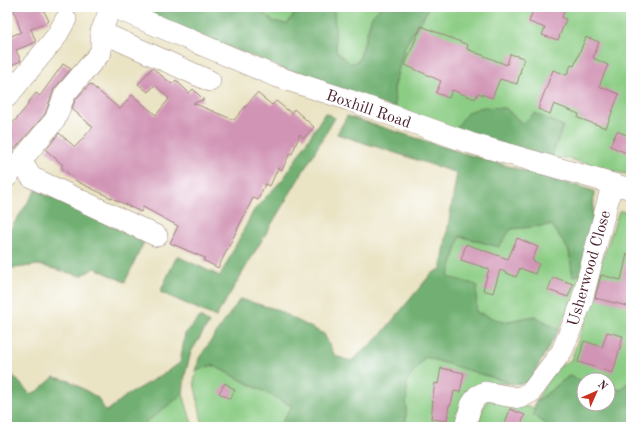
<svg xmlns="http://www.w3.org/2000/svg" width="638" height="434" font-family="'Old Standard TT',serif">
  <rect width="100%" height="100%" fill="#fff"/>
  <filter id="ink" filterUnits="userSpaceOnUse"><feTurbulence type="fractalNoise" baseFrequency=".025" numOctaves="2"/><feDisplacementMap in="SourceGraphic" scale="8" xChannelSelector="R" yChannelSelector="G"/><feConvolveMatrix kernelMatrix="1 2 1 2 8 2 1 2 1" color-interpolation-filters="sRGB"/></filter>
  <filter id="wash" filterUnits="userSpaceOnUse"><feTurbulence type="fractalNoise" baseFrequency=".012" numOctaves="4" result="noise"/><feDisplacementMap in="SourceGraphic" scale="16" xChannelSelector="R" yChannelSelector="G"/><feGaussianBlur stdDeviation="0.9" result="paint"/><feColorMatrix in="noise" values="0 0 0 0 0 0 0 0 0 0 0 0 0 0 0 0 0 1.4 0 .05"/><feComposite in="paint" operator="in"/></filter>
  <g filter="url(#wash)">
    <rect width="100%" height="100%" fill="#eae4c5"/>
    <g fill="#8ccd85" stroke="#6b7658">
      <polygon points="255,7 299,7 287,25 273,21"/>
      <polygon points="334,7 381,7 372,16 359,60 350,64 336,51"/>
      <polygon points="428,7 631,7 631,175 613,171 566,158 551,158 563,126 534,114 523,124 505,108 454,131 395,108 394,85 405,46 427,12"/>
      <polygon points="619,211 631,212 631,379 621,390 608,388 608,380 584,380 584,381 569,376 535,403 554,370 571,360 591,303 603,258"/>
      <polygon points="552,225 569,251 573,276 584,273 559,330 535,316 503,322 476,312 448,277 460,236 499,247 510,229"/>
      <polygon points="425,357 514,384 480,383 459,427 394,427 406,421 407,381"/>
      <polygon points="212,365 292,406 279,427 203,427 194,382 196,371"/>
      <polygon points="183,394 193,427 140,427 144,423"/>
      <polygon points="487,400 534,408 533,415 549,427 478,427 482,410"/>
    </g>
    <g fill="#71b072" stroke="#5e684e">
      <polygon points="128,7 255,7 273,21 287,24 299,7 334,7 336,51 351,64 359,60 372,16 381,7 428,7 427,11 405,46 394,85 395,108 334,89"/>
      <polygon points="483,107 505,108 523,124 534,113 563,126 551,158 454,131 468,112"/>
      <polygon points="325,113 335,118 216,317 160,292 177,256 220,276 254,210 284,178"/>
      <polygon points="347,116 463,153 594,191 593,229 584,273 573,277 569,251 552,225 511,229 499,247 460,236 448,277 477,285 476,312 503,322 535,316 559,330 528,383 514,384 425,357 407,381 406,421 394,427 279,427 292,406 212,365 196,371 199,358 240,299 275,309 324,334 335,356 351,361 378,338 431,274 441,269 457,173 337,134"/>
      <polygon points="36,190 144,242 125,282 95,268 81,276 39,265 7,269 7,234"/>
      <polygon points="200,317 209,323 191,352 185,375 183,394 140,427 7,427 7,369 30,394 38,391 54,377 70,381 98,398 106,412 127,395 165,373 180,363 185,334"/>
      <polygon points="569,376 584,381 584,404 608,404 608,388 621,390 631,379 631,427 549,427 533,415 535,403"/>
    </g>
    <g id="blocks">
      <g fill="#d194b5">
        <polygon points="13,7 42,7 49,21 31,29 36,42 16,50 21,61 7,67 7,28 11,36 21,32"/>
        <polygon points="534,7 547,11 548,7 565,7 562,18 566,19 558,40 542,35 545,28 529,22"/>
        <polygon points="421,26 468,45 467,49 507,65 510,54 524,58 517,84 500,79 492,98 478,93 475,99 452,90 449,98 436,93 441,81 405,65"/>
        <polygon points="586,37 599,42 593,58 608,65 599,86 619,94 606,128 578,118 579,114 554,104 550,114 538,109 553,70 567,75 571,65 574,66"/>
        <polygon points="63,64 71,69 54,89 45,114 7,158 7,130 28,105 27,104 36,93 40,96"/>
        <polygon points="152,68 172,84 176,80 189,93 193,89 204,100 193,103 234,120 257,93 272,105 276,101 291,113 294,109 314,127 304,138 300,134 292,154 290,153 282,170 278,168 270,186 265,184 258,200 253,198 218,268 203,260 205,258 170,243 178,226 143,207 141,212 78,182 61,167 63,165 46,150 59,133 75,147 93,127 72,109 75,100 90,84 120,109 132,95 156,115 169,99 155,85 148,92 138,84"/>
        <polygon points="617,131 631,137 631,155 610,146"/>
        <polygon points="517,238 538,247 532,260 539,264 535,274 520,268 516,277 500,270 493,293 483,290 489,269 461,260 466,244 508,259"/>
        <polygon points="627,254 631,255 631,307 595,298 601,275 621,280"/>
        <polygon points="553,277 573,284 568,297 548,290"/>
        <polygon points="607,332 623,336 613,373 578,362 584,341 602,347"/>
        <polygon points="441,368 464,373 460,392 454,391 451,405 449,405 447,421 431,419 433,401 432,401 435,383 438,384"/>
        <polygon points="225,383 235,390 230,399 219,393"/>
        <polygon points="510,409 525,415 520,427 504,427"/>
      </g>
    </g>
  </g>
  <g filter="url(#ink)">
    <use href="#blocks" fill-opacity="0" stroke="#9a8278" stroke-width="1"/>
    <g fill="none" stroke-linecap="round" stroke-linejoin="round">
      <g stroke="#9a8278" stroke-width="22">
        <g id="minor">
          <polyline points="113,7 275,76 349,100 470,143 631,189"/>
          <polyline points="101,32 210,81"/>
          <polyline points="7,97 56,37 66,19"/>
          <polyline points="21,160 31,177 157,236"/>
          <polyline points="7,177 55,120 65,94 101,52 101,32 111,7"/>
          <polyline points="465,427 471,405 477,396 485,392 519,398 531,392 562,351 581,304 612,185"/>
        </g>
      </g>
      <use href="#minor" stroke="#fff" stroke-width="21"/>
    </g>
  </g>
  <g text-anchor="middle" stroke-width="4" stroke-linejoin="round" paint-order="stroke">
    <g font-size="16" fill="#4a1f2b" stroke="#fff">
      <text transform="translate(369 108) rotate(19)" y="6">Boxhill Road</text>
      <text transform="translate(588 268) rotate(-74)" y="6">Usherwood Close</text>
    </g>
  </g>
  <rect width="638" height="434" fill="none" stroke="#fff" stroke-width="24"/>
  <g transform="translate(596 392) rotate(45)"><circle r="19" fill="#ffffff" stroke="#b7a5aa"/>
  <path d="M0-3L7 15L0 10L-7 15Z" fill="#c8321e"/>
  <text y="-6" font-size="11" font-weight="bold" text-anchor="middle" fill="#4a1f2b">N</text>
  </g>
</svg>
